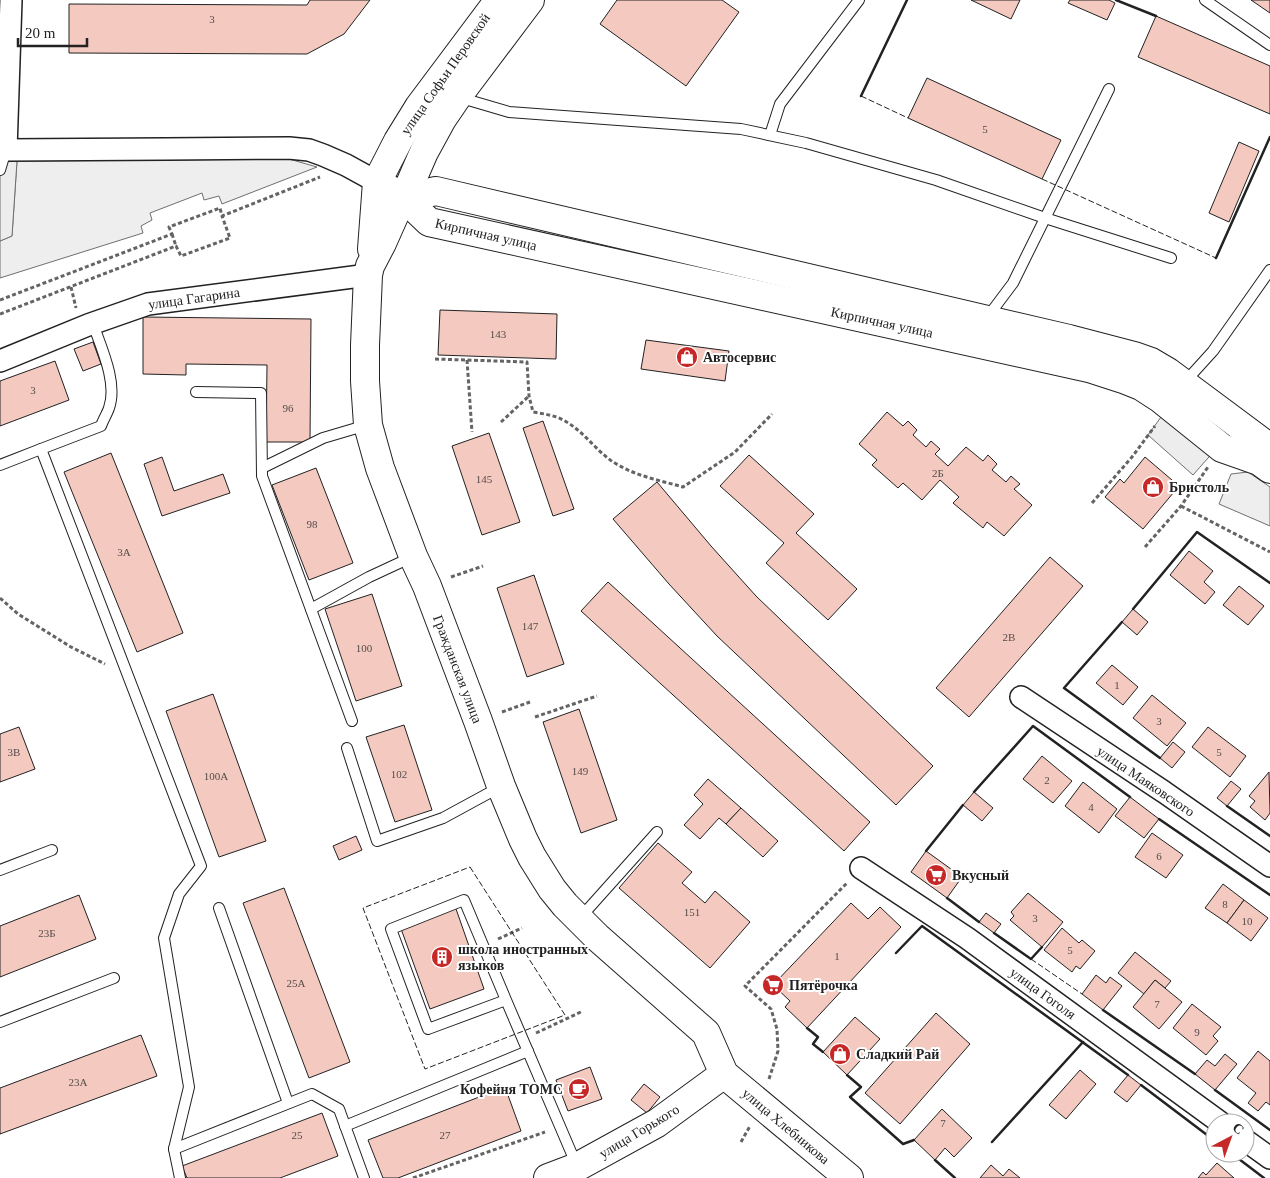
<svg xmlns="http://www.w3.org/2000/svg" width="1270" height="1178" font-family="Georgia,serif">
  <rect width="100%" height="100%" fill="#fff"/>
  <g fill="#eee" stroke="#6f6f6f">
    <polygon points="289,159 317,167 222,204 219,196 204,200 202,193 150,213 152,220 141,226 143,233 0,278 0,241 12,236 17,161"/>
    <polygon points="1248,472 1270,487 1270,526 1219,504 1231,474"/>
  </g>
  <g fill="#ededed" stroke="#6f6f6f">
    <polygon points="0,161 17,161 12,236 0,241"/>
    <polygon points="1169,406 1216,449 1193,475 1148,435"/>
  </g>
  <g fill="#f3c9c0" stroke="#222">
    <polygon points="310,0 370,0 344,34 307,54 69,53 69,4 307,5"/>
    <polygon points="617,0 722,0 739,12 686,86 600,24"/>
    <polygon points="971,0 1020,0 1011,19"/>
    <polygon points="1070,0 1109,0 1115,3 1107,20 1068,3"/>
    <polygon points="1251,0 1270,0 1270,13"/>
    <polygon points="1156,16 1270,66 1270,114 1138,57"/>
    <polygon points="927,78 1061,140 1042,179 908,118"/>
    <polygon points="1239,142 1259,151 1229,222 1209,213"/>
    <polygon points="440,310 557,314 556,359 438,355"/>
    <polygon points="143,317 311,319 310,442 266,442 267,365 186,364 186,375 143,374"/>
    <polygon points="646,340 729,351 725,381 641,369"/>
    <polygon points="93,342 101,364 83,371 74,349"/>
    <polygon points="55,361 69,400 0,426 0,381"/>
    <polygon points="887,412 903,426 908,421 917,430 913,435 926,447 931,441 940,449 935,454 948,466 966,447 983,461 988,455 997,464 992,470 1006,482 1011,476 1020,484 1014,489 1032,505 1004,536 987,522 983,528 953,503 959,497 940,480 922,500 903,483 898,488 872,465 877,460 859,444"/>
    <polygon points="543,421 574,509 553,516 523,428"/>
    <polygon points="489,433 520,522 482,535 452,446"/>
    <polygon points="111,453 183,633 137,652 64,472"/>
    <polygon points="749,455 814,514 796,533 857,589 828,620 766,563 784,543 720,486"/>
    <polygon points="162,457 174,491 223,474 230,493 162,516 144,464"/>
    <polygon points="1145,457 1179,486 1143,529 1105,497 1120,479 1124,483"/>
    <polygon points="316,468 353,563 309,580 272,485"/>
    <polygon points="657,482 711,546 756,596 933,766 896,805 717,636 669,584 613,519"/>
    <polygon points="1189,551 1213,571 1204,582 1215,592 1205,604 1170,575"/>
    <polygon points="1050,557 1083,586 969,717 936,688"/>
    <polygon points="534,575 564,664 527,677 497,588"/>
    <polygon points="608,582 870,822 844,851 581,611"/>
    <polygon points="1239,586 1264,606 1248,625 1223,605"/>
    <polygon points="372,594 402,686 356,701 325,609"/>
    <polygon points="1133,609 1148,622 1137,635 1122,622"/>
    <polygon points="1112,665 1138,687 1123,705 1096,683"/>
    <polygon points="213,694 266,841 219,857 166,711"/>
    <polygon points="1152,695 1186,723 1167,746 1133,718"/>
    <polygon points="579,709 617,820 581,833 543,722"/>
    <polygon points="404,725 432,810 395,822 366,737"/>
    <polygon points="19,727 35,769 0,782 0,734"/>
    <polygon points="1208,727 1246,756 1230,777 1192,747"/>
    <polygon points="1173,742 1185,752 1172,768 1160,758"/>
    <polygon points="1042,756 1072,781 1053,803 1023,779"/>
    <polygon points="1269,772 1270,813 1265,820 1250,807 1255,801 1249,796"/>
    <polygon points="708,779 741,808 726,824 719,818 700,839 684,825 703,804 694,795"/>
    <polygon points="1231,781 1241,789 1227,806 1217,798"/>
    <polygon points="1083,782 1117,809 1099,833 1065,806"/>
    <polygon points="974,792 993,808 982,821 963,805"/>
    <polygon points="1130,797 1159,819 1144,838 1115,816"/>
    <polygon points="741,808 778,841 763,857 726,824"/>
    <polygon points="1152,833 1183,855 1166,878 1135,857"/>
    <polygon points="356,836 362,850 339,860 333,846"/>
    <polygon points="658,843 692,872 682,883 705,903 715,891 750,922 710,968 619,888"/>
    <polygon points="926,851 962,877 947,898 911,872"/>
    <polygon points="1223,884 1244,900 1227,923 1205,908"/>
    <polygon points="284,888 350,1062 309,1078 243,903"/>
    <polygon points="1028,893 1063,922 1042,947 1010,920 1014,916 1011,912"/>
    <polygon points="79,895 96,939 0,977 0,926"/>
    <polygon points="1244,900 1268,918 1251,941 1227,923"/>
    <polygon points="851,903 868,919 880,907 901,927 807,1028 785,1007 790,1001 773,985"/>
    <polygon points="455,906 484,989 430,1009 400,926"/>
    <polygon points="986,913 1001,924 994,933 979,922"/>
    <polygon points="1062,928 1079,943 1082,940 1095,951 1080,969 1076,966 1072,972 1044,950"/>
    <polygon points="1135,952 1171,981 1165,988 1155,980 1144,994 1118,973"/>
    <polygon points="1096,975 1106,983 1110,977 1122,986 1103,1010 1082,994"/>
    <polygon points="1155,980 1182,1002 1159,1029 1133,1007"/>
    <polygon points="1192,1004 1221,1027 1213,1036 1218,1041 1206,1055 1173,1028"/>
    <polygon points="936,1013 970,1044 900,1124 865,1093"/>
    <polygon points="855,1017 880,1039 847,1075 823,1052"/>
    <polygon points="141,1035 157,1076 0,1134 0,1088"/>
    <polygon points="1258,1051 1270,1061 1270,1105 1266,1102 1258,1111 1248,1103 1256,1093 1237,1078"/>
    <polygon points="1225,1054 1237,1064 1215,1090 1195,1074 1207,1060 1215,1066"/>
    <polygon points="590,1067 602,1099 568,1111 556,1080"/>
    <polygon points="1080,1070 1096,1084 1066,1119 1049,1105"/>
    <polygon points="1128,1075 1141,1085 1127,1102 1114,1092"/>
    <polygon points="644,1084 660,1097 647,1113 631,1100"/>
    <polygon points="505,1087 521,1131 398,1178 383,1178 368,1140"/>
    <polygon points="942,1109 972,1138 954,1157 945,1148 935,1160 914,1140"/>
    <polygon points="322,1113 338,1156 280,1178 187,1178 182,1166"/>
    <polygon points="1217,1163 1234,1178 1198,1178 1203,1172 1206,1175"/>
    <polygon points="991,1165 1003,1176 1009,1169 1020,1178 980,1178"/>
  </g>
  <g fill="none" stroke-linecap="round" stroke-linejoin="round">
    <g stroke="#222" stroke-width="12">
      <g id="lane">
        <polyline points="1205,0 1270,45"/>
        <polyline points="458,97 509,112 741,129 806,143 936,180 1045,218 1171,258"/>
        <polyline points="770,135 780,104 859,0"/>
        <polyline points="0,170 6,150"/>
        <polyline points="986,319 1013,283 1109,89"/>
        <path d="M 93,324 C 101,347 118,383 109,408 C 107,414 103,420 101,426 L 41,449 L 201,866 L 179,894 L 164,938 L 189,1087 L 174,1149"/>
        <polyline points="1184,383 1213,351 1270,270"/>
        <polyline points="196,392 261,393 262,476 352,721"/>
        <polyline points="0,465 41,449"/>
        <polyline points="262,468 323,438 367,425"/>
        <polyline points="311,609 369,577 412,557"/>
        <polyline points="347,748 377,841 443,818 500,787"/>
        <polyline points="0,870 52,850"/>
        <polyline points="219,908 288,1103"/>
        <polyline points="580,918 657,832"/>
        <polyline points="506,1000 464,900 391,929 428,1029 506,1000 577,1166"/>
        <polyline points="0,1022 114,978"/>
        <polyline points="345,1126 528,1051"/>
        <polyline points="180,1178 174,1149 312,1094 339,1109 364,1178"/>
      </g>
    </g>
    <g stroke="#222" stroke-width="24">
      <g id="street">
        <polyline points="11,0 6,150 166,149 289,148 309,150 323,155 346,165 377,182"/>
        <polyline points="0,361 88,325 148,304 368,275"/>
        <polyline points="1021,697 1164,792 1270,866"/>
        <polyline points="861,868 967,938 1221,1123"/>
        <polyline points="1245,1140 1270,1158"/>
      </g>
    </g>
    <g stroke="#222" stroke-width="30">
      <g id="secondary">
        <polyline points="530,0 457,97 442,119 424,152 404,198 398,207 382,243 370,266 368,275 365,345 365,381 368,425 380,468 413,556 427,586 478,721 501,786 523,839 532,857 552,889 565,905 597,937 706,1033 724,1074 849,1178"/>
        <polyline points="377,182 404,198 429,222 1089,368 1126,380 1141,386 1161,399 1222,448 1259,461 1270,469"/>
        <polyline points="404,198 436,191 1069,339 1134,356 1151,362 1168,372 1270,448"/>
        <polyline points="372,249 377,182 398,141 419,107 499,0"/>
        <polyline points="548,1178 577,1167 657,1123 724,1074"/>
      </g>
    </g>
    <g stroke="#646464" stroke-width="3" stroke-dasharray="4 2.5" stroke-linecap="butt">
      <polyline points="172,234 176,246"/>
      <polyline points="71,287 76,308"/>
      <polyline points="0,300 172,234 169,227 220,208 222,216 320,177"/>
      <polyline points="0,314 176,246 181,256 230,238 222,216"/>
      <path d="M 435,359 L 527,362 L 529,396 L 533,412 C 544,414 554,415 563,420 C 585,431 598,455 620,466 C 640,477 662,481 683,487 L 735,452 L 772,414"/>
      <polyline points="467,360 472,432"/>
      <polyline points="501,422 529,396"/>
      <polyline points="1092,503 1132,457 1155,426"/>
      <polyline points="1181,506 1270,552"/>
      <polyline points="1145,547 1181,506 1208,467"/>
      <polyline points="451,577 483,566"/>
      <polyline points="0,598 18,614 71,647 105,664"/>
      <polyline points="502,712 530,702"/>
      <polyline points="535,717 597,696"/>
      <polyline points="498,939 522,928"/>
      <polyline points="536,1033 583,1011"/>
      <polyline points="769,1079 778,1051 777,1029 771,1009 745,986 847,883"/>
      <polyline points="741,1142 750,1126"/>
      <polyline points="413,1178 545,1132"/>
    </g>
    <use href="#lane" stroke="#fff" stroke-width="10"/>
    <use href="#street" stroke="#fff" stroke-width="21"/>
    <use href="#secondary" stroke="#fff" stroke-width="28"/>
    <g stroke="#222" stroke-width="1" stroke-dasharray="6 2.5" stroke-linecap="butt">
      <polyline points="861,96 908,118"/>
      <polyline points="1042,179 1216,258"/>
      <polygon points="470,867 565,1015 425,1069 363,908"/>
      <polyline points="1031,959 1082,994"/>
    </g>
    <g stroke="#222" stroke-width="2.5">
      <polyline points="1116,0 1156,16"/>
      <polyline points="861,96 907,0"/>
      <polyline points="1216,258 1270,137"/>
      <polyline points="1133,609 1197,532 1270,583"/>
      <polyline points="1122,622 1064,688 1160,758"/>
      <polyline points="974,792 1033,726 1130,797"/>
      <polyline points="1227,806 1270,836"/>
      <polyline points="1159,819 1270,895"/>
      <polyline points="926,851 963,805"/>
      <polyline points="947,898 979,922"/>
      <polyline points="994,933 1031,959 1042,947"/>
      <polyline points="896,953 922,926 1128,1075"/>
      <polyline points="1103,1010 1195,1074"/>
      <polyline points="807,1028 818,1037 813,1044 823,1052"/>
      <polyline points="847,1075 861,1087 850,1097 903,1144 914,1140"/>
      <polyline points="1141,1085 1215,1141"/>
      <polyline points="1215,1090 1270,1130"/>
      <polyline points="992,1142 1083,1042"/>
      <polyline points="1231,1153 1264,1178"/>
      <polyline points="935,1160 955,1178"/>
    </g>
  </g>
  <defs>
    <g id="shop-disc" transform="scale(1.125)"><circle r="9.5" fill="#c62828" stroke="#fff"/><path d="M-5-2.5h2.3a2.7 3.5 0 0 1 5.4 0H5L5.5 6h-11ZM-1.5-2.5h3a1.5 2.3 0 0 0-3 0Z" fill="#fff"/></g>
    <g id="supermarket-disc" transform="scale(1.125)"><circle r="9.5" fill="#c62828" stroke="#fff"/><path d="M-6-5.5h2.5l.6 2H6L4.5 2H-2.5L-4.4-4H-6ZM-1.5 3.2a1.3 1.3 0 1 0 .1 0ZM3 3.2a1.3 1.3 0 1 0 .1 0Z" fill="#fff"/></g>
    <g id="building-disc" transform="scale(1.125)"><circle r="9.5" fill="#c62828" stroke="#fff"/><path d="M-4-6H4V6H1V3H-1V6H-4ZM-2.5-4.3h1.7v1.8h-1.7ZM.8-4.3h1.7v1.8H.8ZM-2.5-1h1.7V.8h-1.7ZM.8-1h1.7V.8H.8Z" fill="#fff"/></g>
    <g id="cafe-disc" transform="scale(1.125)"><circle r="9.5" fill="#c62828" stroke="#fff"/><path d="M-5.5-4.5H6V0H3Q3 3.5 0 3.5H-2.5Q-5.5 3.5-5.5 0ZM3-3.2v2h1.7v-2ZM-6 4.5H4V6H-6Z" fill="#fff"/></g>
  </defs>
  <g fill-rule="evenodd">
    <use href="#shop-disc" x="687" y="357"/>
    <use href="#shop-disc" x="1153" y="487"/>
    <use href="#supermarket-disc" x="936" y="875"/>
    <use href="#building-disc" x="442" y="957"/>
    <use href="#supermarket-disc" x="773" y="985"/>
    <use href="#shop-disc" x="840" y="1054"/>
    <use href="#cafe-disc" x="579" y="1089"/>
  </g>
  <g text-anchor="middle" stroke-width="4" stroke-linejoin="round" paint-order="stroke">
    <g font-size="11" fill="#564c4a">
      <text x="212" y="23">3</text>
      <text x="985" y="133">5</text>
      <text x="498" y="338">143</text>
      <text x="33" y="394">3</text>
      <text x="288" y="412">96</text>
      <text x="938" y="477">2Б</text>
      <text x="484" y="483">145</text>
      <text x="312" y="528">98</text>
      <text x="124" y="556">3А</text>
      <text x="530" y="630">147</text>
      <text x="1009" y="641">2В</text>
      <text x="364" y="652">100</text>
      <text x="1117" y="689">1</text>
      <text x="1159" y="725">3</text>
      <text x="14" y="756">3В</text>
      <text x="1219" y="756">5</text>
      <text x="580" y="775">149</text>
      <text x="399" y="778">102</text>
      <text x="216" y="780">100А</text>
      <text x="1047" y="784">2</text>
      <text x="1091" y="811">4</text>
      <text x="1159" y="860">6</text>
      <text x="1225" y="908">8</text>
      <text x="692" y="916">151</text>
      <text x="1035" y="922">3</text>
      <text x="1247" y="925">10</text>
      <text x="47" y="937">23Б</text>
      <text x="1070" y="954">5</text>
      <text x="837" y="960">1</text>
      <text x="296" y="987">25А</text>
      <text x="1157" y="1008">7</text>
      <text x="1197" y="1036">9</text>
      <text x="78" y="1086">23А</text>
      <text x="943" y="1127">7</text>
      <text x="297" y="1139">25</text>
      <text x="445" y="1139">27</text>
    </g>
    <g font-size="14" fill="#222" stroke="#fff">
      <text transform="translate(445 74) rotate(-55)" y="5">улица Софьи Перовской</text>
      <text transform="translate(486 234) rotate(13)" y="5">Кирпичная улица</text>
      <text transform="translate(194 298) rotate(-8)" y="5">улица Гагарина</text>
      <text transform="translate(882 322) rotate(12)" y="5">Кирпичная улица</text>
      <text transform="translate(458 669) rotate(69)" y="5">Гражданская улица</text>
      <text transform="translate(1146 781) rotate(34)" y="5">улица Маяковского</text>
      <text transform="translate(1043 993) rotate(36)" y="5">улица Гоголя</text>
      <text transform="translate(786 1126) rotate(40)" y="5">улица Хлебникова</text>
      <text transform="translate(639 1131) rotate(-31)" y="5">улица Горького</text>
    </g>
    <g font-size="14" font-weight="bold" fill="#222" stroke="#fff" text-anchor="start">
      <text x="703" y="362">Автосервис</text>
      <text x="1169" y="492">Бристоль</text>
      <text x="952" y="880">Вкусный</text>
      <text x="458" y="954">школа иностранных<tspan x="458" dy="16">языков</tspan></text>
      <text x="789" y="990">Пятёрочка</text>
      <text x="856" y="1059">Сладкий Рай</text>
      <text x="563" y="1094" text-anchor="end">Кофейня ТОМС</text>
    </g>
  </g>
  <g transform="translate(1230 1138) rotate(41)"><circle r="24" fill="#ffffff" stroke="#a7a7a7"/>
  <path d="M0-4L9 19L0 12L-9 19Z" fill="#c62828"/>
  <text y="-8" font-size="14" font-weight="bold" text-anchor="middle" fill="#222222">С</text>
  </g>
  <path d="M18 38v8h69v-8" fill="none" stroke="#222222" stroke-width="2.5"/>
  <text x="25" y="38" font-size="15" fill="#222222" stroke="#ffffff" stroke-width="4" paint-order="stroke">20 m</text>
</svg>
